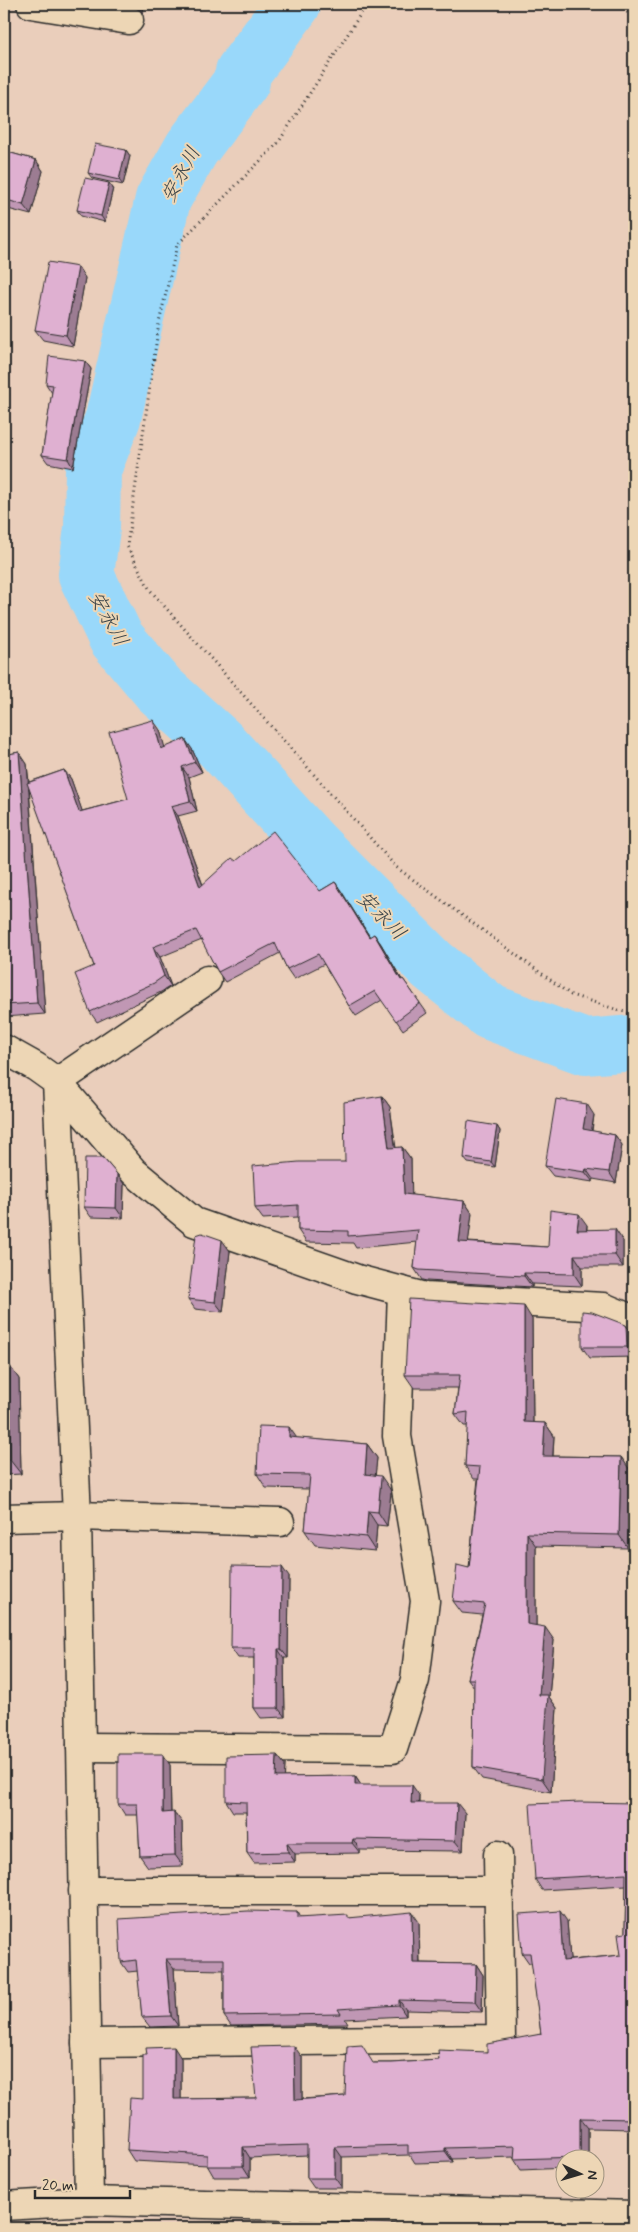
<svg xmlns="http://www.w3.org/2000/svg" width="638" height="2232" font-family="Mynerve,'Klee One',sans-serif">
  <rect width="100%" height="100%" fill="#eacebb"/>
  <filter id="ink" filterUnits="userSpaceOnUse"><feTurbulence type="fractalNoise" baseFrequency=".02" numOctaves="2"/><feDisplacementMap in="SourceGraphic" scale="10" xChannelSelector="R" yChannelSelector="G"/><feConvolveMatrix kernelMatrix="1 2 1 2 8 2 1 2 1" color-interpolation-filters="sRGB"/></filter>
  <g filter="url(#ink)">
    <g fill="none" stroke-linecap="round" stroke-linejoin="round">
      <polyline stroke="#99d8fa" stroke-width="56" points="293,4 243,72 242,81 192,148 163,199 113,418 93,470 92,528 86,575 116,638 159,689 220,744 312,845 432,965 490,1012 585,1047 634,1043"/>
      <g stroke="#2b2b2b" stroke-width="31">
        <g id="street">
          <polyline points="31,4 129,20"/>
          <polyline points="4,1049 36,1067 57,1082 134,1172 194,1222 357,1279 425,1297 603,1307 634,1320"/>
          <polyline points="57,1082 77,1516 89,2201"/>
          <polyline points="57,1082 207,980"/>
          <polyline points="4,1518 77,1516 280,1522"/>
          <polyline points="81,1747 393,1749 415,1680 425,1601 397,1436 402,1291"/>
          <polyline points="83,1891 499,1891"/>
          <polyline points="86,2043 501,2039 498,1855"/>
          <polyline points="4,2206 89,2201 634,2215"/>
        </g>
      </g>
      <g stroke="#2b2b2b" stroke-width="3" stroke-dasharray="1 4" stroke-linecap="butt">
        <polyline points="367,4 278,143 177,245 159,323 127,546 150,590 396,867 571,995 634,1015"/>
        <polyline points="621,4 634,21"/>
      </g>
      <use href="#street" stroke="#edd6b5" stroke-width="28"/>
    </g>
    <g fill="#c097b4" stroke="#2b2b2b">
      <polygon points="126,4 144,4 143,13 132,5"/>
      <polygon points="126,150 130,156 123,185 92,178 88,173"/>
      <polygon points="4,151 36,160 43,171 31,215 4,208"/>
      <polygon points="113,188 105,222 81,216 77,210"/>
      <polygon points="78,267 85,278 73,346 43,340 35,330"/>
      <polygon points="85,361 91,369 73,468 48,463 42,455 52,393 46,384"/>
      <polygon points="160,730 164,747 192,749 202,772 189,777 197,811 178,816 203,885 236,861 320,891 335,882 370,937 374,934 381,944 402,980 403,979 427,1013 403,1030 382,1000 356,1016 349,1006 324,964 294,979 287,969 280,953 225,982 218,972 202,940 160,957 171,986 161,992 97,1022 90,1012 94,966 29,787 45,1014 4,1017 4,755 19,752 27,764 29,782 64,770 71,779 82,811 128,799"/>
      <polygon points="382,1096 390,1107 396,1148 402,1147 411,1159 411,1195 464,1201 472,1213 468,1242 548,1247 587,1225 587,1230 623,1241 623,1267 582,1267 582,1286 532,1284 532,1287 427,1281 422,1280 414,1268 417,1242 356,1248 353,1243 306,1242 298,1230 298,1217 263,1219 255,1208 345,1162"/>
      <polygon points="594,1115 592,1131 615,1135 622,1145 616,1183 593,1179 593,1182 553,1176 545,1166"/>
      <polygon points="497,1126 500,1131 495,1167 468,1163 464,1158"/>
      <polygon points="124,1184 123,1218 91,1217 84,1207"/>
      <polygon points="230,1251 223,1312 195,1309 188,1299"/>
      <polygon points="532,1319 533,1423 545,1423 554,1436 553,1456 621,1457 630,1470 628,1548 536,1546 536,1626 554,1640 549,1697 557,1708 551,1792 482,1779 473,1767 474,1687 468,1679 482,1615 462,1613 453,1601 469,1568 478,1479 474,1479 465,1466 468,1426 464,1426 455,1414 458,1388 414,1388 405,1375"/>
      <polygon points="633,1335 634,1357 590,1358 582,1347"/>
      <polygon points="4,1365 9,1365 19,1379 21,1474 4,1475"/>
      <polygon points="297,1438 367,1444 377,1458 375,1475 390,1489 391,1493 387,1526 377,1525 375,1551 315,1545 305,1531 309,1489 266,1488 257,1474"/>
      <polygon points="289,1577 288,1658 284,1658 285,1717 261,1718 254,1708 254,1658 238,1658 231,1648"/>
      <polygon points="163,1754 170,1765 171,1812 182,1822 183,1866 148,1867 140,1856 138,1815 125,1815 118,1804"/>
      <polygon points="277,1755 285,1765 284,1777 355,1776 361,1785 419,1795 419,1803 465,1813 463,1851 360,1850 360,1853 295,1854 295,1862 254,1863 247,1853 246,1812 233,1812 226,1801"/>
      <polygon points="634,1803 634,2129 588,2128 588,2160 566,2160 566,2168 521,2170 514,2159 514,2157 452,2159 453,2162 415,2163 410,2155 342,2157 342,2188 314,2188 307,2178 307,2155 250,2158 250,2177 214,2177 207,2165 134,2161 127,2150 143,2099 181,2058 181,2099 256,2098 302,2057 302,2099 345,2096 374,2063 392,2063 439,2060 487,2052 541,2034 532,1963 529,1963 522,1953 567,1921 570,1960 621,1955 625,1933 626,1885 542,1890 535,1879"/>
      <polygon points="297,1912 300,1918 350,1918 419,1922 420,1963 476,1964 483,1975 482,2012 406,2010 406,2016 345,2019 348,2024 231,2026 224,2016 224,1970 174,1969 178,2026 150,2027 142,2017 138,1971 128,1972 121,1962"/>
    </g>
    <g fill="#9c7b92" stroke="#2b2b2b">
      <polygon points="136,4 144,4 143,13"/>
      <polygon points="126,150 130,156 123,185 119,180"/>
      <polygon points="36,160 43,171 31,215 23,205"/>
      <polygon points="109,183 113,188 105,222 101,216"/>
      <polygon points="78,267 85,278 73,346 66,335"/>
      <polygon points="85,361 91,369 73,468 68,459"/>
      <polygon points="4,386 9,394 4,427"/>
      <polygon points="153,720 160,730 168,759 161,749"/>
      <polygon points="185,739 192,749 202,772 195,762"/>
      <polygon points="19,752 27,764 45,1014 37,1003"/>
      <polygon points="182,767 189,777 197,811 190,801"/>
      <polygon points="64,770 71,779 86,822 79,812"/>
      <polygon points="171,806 178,816 207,897 200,887"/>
      <polygon points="335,882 342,892 376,947 369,937"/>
      <polygon points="374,934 381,944 408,990 401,980"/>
      <polygon points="153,947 160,957 171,986 164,976"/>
      <polygon points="382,1096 390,1107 397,1160 389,1148"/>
      <polygon points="587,1104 594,1115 590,1140 583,1129"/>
      <polygon points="497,1126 500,1131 495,1167 491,1162"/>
      <polygon points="615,1135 622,1145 616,1183 609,1172"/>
      <polygon points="402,1147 411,1159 412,1206 404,1194"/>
      <polygon points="586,1169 593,1179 593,1182 585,1172"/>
      <polygon points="117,1174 124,1184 123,1218 116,1208"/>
      <polygon points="464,1201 472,1213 467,1253 459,1242"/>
      <polygon points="579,1214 587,1225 585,1241 577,1230"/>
      <polygon points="615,1229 623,1241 623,1267 615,1255"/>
      <polygon points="222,1240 230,1251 223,1312 215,1302"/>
      <polygon points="574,1255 582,1267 582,1286 574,1274"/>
      <polygon points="524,1273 532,1284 532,1287 524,1276"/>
      <polygon points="524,1306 532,1319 533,1435 524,1422"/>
      <polygon points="626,1325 633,1335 634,1357 627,1347"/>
      <polygon points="9,1365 19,1379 21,1474 10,1460"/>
      <polygon points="545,1423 554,1436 552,1468 543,1456"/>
      <polygon points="289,1427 299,1441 289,1437"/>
      <polygon points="367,1444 377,1458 374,1488 365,1474"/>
      <polygon points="621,1457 630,1470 628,1548 619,1535"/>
      <polygon points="381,1476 390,1489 391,1493 387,1526 378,1512"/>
      <polygon points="368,1511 377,1525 375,1551 366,1537"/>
      <polygon points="527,1533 536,1546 536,1637 527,1624"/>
      <polygon points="282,1567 289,1577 288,1658 281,1649"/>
      <polygon points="545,1627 554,1640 549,1697 557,1708 551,1792 542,1779 539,1695"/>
      <polygon points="278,1649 284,1658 285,1717 278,1708"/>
      <polygon points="163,1754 170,1765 171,1823 163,1813"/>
      <polygon points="277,1755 285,1765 284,1788 276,1777"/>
      <polygon points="355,1776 362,1787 355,1785"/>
      <polygon points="412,1785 419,1795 418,1814 411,1803"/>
      <polygon points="457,1803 465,1813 463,1851 455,1841"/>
      <polygon points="174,1812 182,1822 183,1866 175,1855"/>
      <polygon points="353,1839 360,1850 360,1853 352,1843"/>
      <polygon points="287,1843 295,1854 295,1862 288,1852"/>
      <polygon points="560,1911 567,1921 571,1971 563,1961"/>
      <polygon points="412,1912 419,1922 420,1973 413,1963"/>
      <polygon points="166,1959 174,1969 178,2026 171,2016"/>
      <polygon points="476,1964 483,1975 482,2012 475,2002"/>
      <polygon points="399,2000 406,2010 406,2016 399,2005"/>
      <polygon points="294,2046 302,2057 302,2110 295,2100"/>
      <polygon points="174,2047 181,2058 181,2109 174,2099"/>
      <polygon points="580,2118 588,2128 588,2160 582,2160 580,2157"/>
      <polygon points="243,2147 250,2158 250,2177 243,2166"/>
      <polygon points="335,2147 342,2157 342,2188 335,2178"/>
      <polygon points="445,2148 452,2159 453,2162 445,2151"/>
    </g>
    <g fill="#dfb0d1" stroke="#2b2b2b">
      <polygon points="95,144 126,150 119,180 88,173"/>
      <polygon points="4,151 36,160 23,205 4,199"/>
      <polygon points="85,178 109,183 101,216 77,210"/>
      <polygon points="48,262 78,267 66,335 35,330"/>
      <polygon points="49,356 85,361 68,459 42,455 53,385 46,384"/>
      <polygon points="153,720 161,749 185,739 195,762 182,767 190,801 171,806 200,887 232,858 236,861 273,831 320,891 335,882 369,937 374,934 401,980 403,979 420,1003 396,1021 375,991 349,1006 318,954 287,969 275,943 218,972 196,930 153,947 164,976 154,983 90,1012 75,974 94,966 27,783 64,770 79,812 128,799 109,732"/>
      <polygon points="19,752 37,1003 4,1005 4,755"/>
      <polygon points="382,1096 389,1148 402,1147 404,1194 464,1201 459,1242 548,1247 550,1210 579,1214 577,1230 615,1229 615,1255 574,1255 574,1274 524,1273 524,1276 419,1270 414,1268 418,1230 348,1236 348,1231 298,1230 298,1205 255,1208 253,1166 299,1162 345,1162 344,1102"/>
      <polygon points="556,1099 587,1104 583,1129 615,1135 609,1172 586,1169 585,1172 545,1166"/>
      <polygon points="468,1121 497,1126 491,1162 464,1158"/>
      <polygon points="85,1158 103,1158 117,1174 116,1208 84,1207"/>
      <polygon points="202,1233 222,1240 215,1302 188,1299 196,1235"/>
      <polygon points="409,1299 524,1306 524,1422 545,1423 543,1456 621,1457 619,1535 527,1533 527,1624 545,1627 539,1695 548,1695 542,1779 473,1767 474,1679 468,1679 485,1604 453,1601 457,1565 469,1568 480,1467 465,1466 468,1412 455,1414 460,1375 405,1375"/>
      <polygon points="582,1311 592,1312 626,1325 627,1347 582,1347"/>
      <polygon points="4,1365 9,1365 10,1460 4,1460"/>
      <polygon points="259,1426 289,1427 289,1437 367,1444 365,1474 381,1476 381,1479 378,1512 368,1511 366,1537 305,1531 310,1475 257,1474"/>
      <polygon points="232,1566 282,1567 281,1649 278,1649 278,1708 254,1708 254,1648 231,1648"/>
      <polygon points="118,1754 163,1754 163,1813 174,1812 175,1855 140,1856 137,1804 118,1804"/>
      <polygon points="277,1755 276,1777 355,1776 355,1785 412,1785 411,1803 457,1803 455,1841 353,1839 352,1843 287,1843 288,1852 247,1853 246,1802 226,1801 226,1756"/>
      <polygon points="580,1802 634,1803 634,2119 580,2118 580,2157 514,2159 515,2146 445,2148 445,2151 408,2153 408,2145 335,2147 335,2178 307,2178 307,2145 243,2147 243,2166 207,2166 207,2155 127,2150 130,2098 143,2099 143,2055 147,2055 146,2048 174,2047 174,2099 256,2098 251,2047 294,2046 295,2100 345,2096 347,2046 362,2045 373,2063 392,2063 439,2060 438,2050 487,2052 487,2044 541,2034 530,1953 522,1953 519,1914 560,1911 563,1961 621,1955 618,1934 625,1933 626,1874 535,1879 530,1804"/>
      <polygon points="248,1911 297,1912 297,1918 348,1915 348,1918 412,1912 413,1963 476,1964 475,2002 399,2000 399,2005 338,2009 341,2014 224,2016 224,1959 166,1959 171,2016 142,2017 136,1960 121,1962 119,1919"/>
    </g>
  </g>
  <g text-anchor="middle" stroke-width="4" stroke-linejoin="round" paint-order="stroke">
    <g font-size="20" font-style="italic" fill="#3c454a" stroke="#edd6b5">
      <text transform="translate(180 174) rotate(-62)" y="7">安永川</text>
      <text transform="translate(109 618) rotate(61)" y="7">安永川</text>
      <text transform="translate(382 915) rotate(45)" y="7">安永川</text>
    </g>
  </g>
  <rect width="638" height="2232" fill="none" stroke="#edd6b5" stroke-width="20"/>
  <rect x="10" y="10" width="618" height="2212" fill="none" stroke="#2b2b2b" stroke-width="2" filter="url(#ink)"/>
  <g transform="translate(580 2174) rotate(95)"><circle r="24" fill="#edd6b5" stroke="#9f927e"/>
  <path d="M0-4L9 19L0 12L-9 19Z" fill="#2b2b2b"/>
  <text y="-8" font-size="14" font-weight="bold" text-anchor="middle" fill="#2b2b2b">N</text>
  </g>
  <path d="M35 2190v8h95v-8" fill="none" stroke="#2b2b2b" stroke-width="2.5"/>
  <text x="42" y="2190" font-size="15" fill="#2b2b2b" stroke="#edd6b5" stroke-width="4" paint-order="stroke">20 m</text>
</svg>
